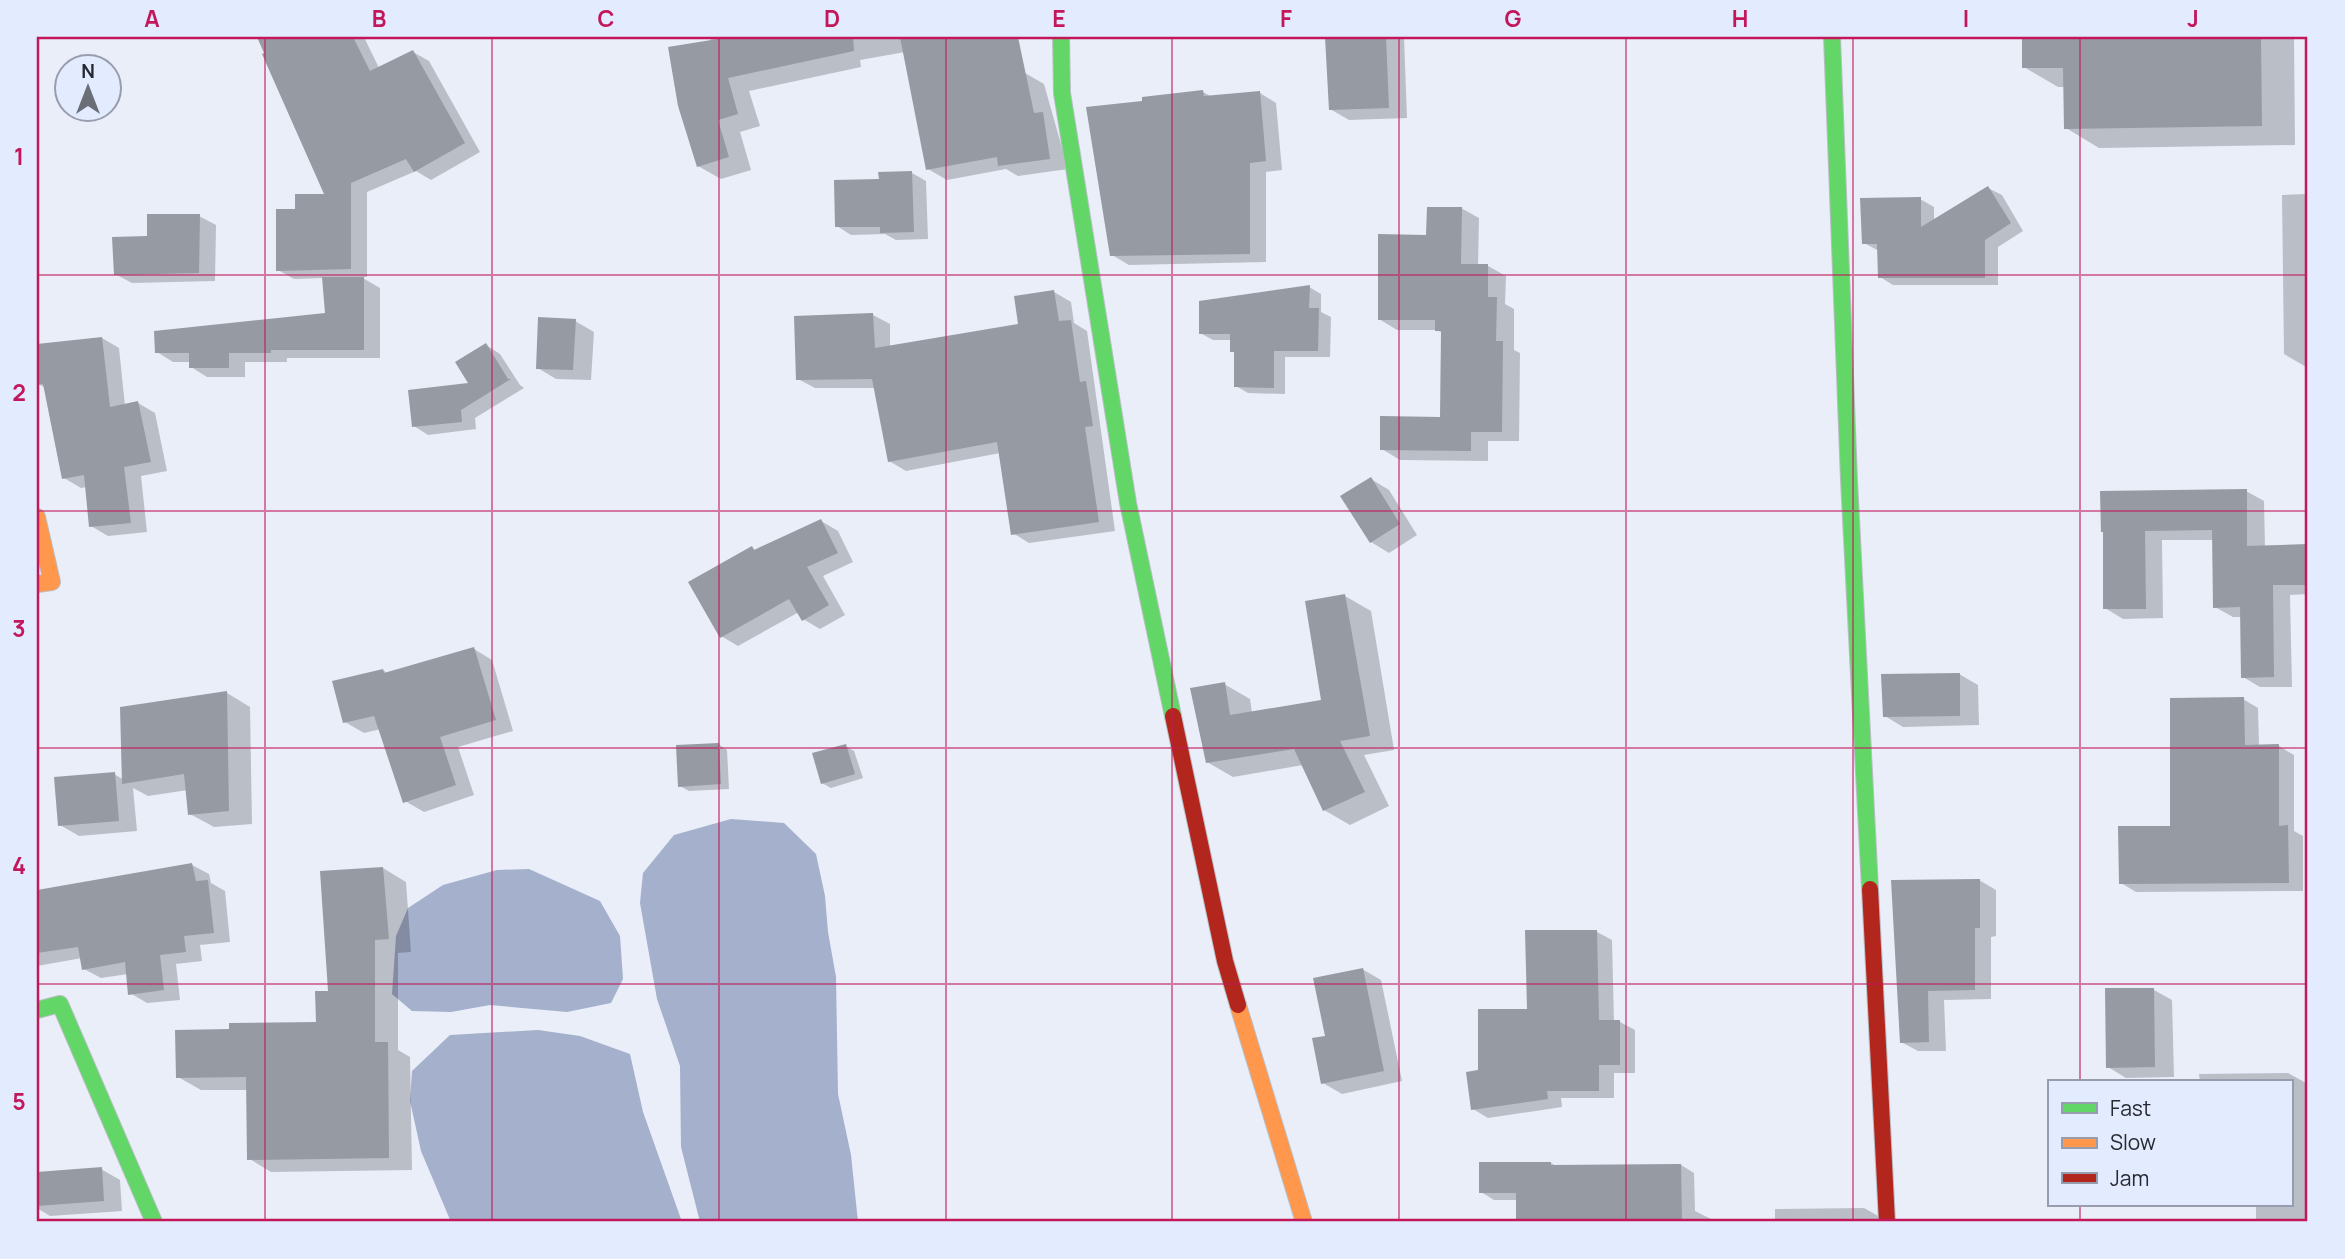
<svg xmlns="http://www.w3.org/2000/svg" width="2345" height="1259" font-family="Manrope,sans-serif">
  <rect width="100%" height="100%" fill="#e9eef8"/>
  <g fill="#a4b0cc">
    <polygon points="731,819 784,823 816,854 825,896 828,932 836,977 838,1094 851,1155 858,1222 700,1222 681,1147 680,1066 657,999 640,903 643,873 674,835"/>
    <polygon points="529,869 600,901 620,936 623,979 611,1003 567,1012 490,1005 451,1012 412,1011 392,994 396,936 408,908 443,885 497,870"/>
    <polygon points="538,1030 580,1036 630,1054 643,1112 682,1222 451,1222 421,1151 410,1101 412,1071 450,1035"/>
  </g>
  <g fill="#0003">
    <polygon points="258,37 364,37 379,68 413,52 429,61 480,152 431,180 416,171 367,192 367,277 361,277 380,288 380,358 287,358 287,362 245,362 245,377 207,377 191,367 191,362 173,362 157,352 326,314 324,278 294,279 278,270 297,210 327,196"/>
    <polygon points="711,37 948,37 950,44 860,60 861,67 749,91 760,126 740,132 751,170 721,179 698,166"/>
    <polygon points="1327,37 1404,37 1407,118 1349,120 1330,109"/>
    <polygon points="2024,37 2294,37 2295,145 2099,148 2066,128 2065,87 2058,87 2024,67"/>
    <polygon points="1025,73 1044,84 1068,169 1018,176 1006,169 947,180 928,169"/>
    <polygon points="1203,92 1212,97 1260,93 1276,103 1282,170 1266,172 1266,262 1129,265 1112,255 1144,103"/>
    <polygon points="912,173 926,181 928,239 896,240 885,234 851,235 837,226 880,180"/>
    <polygon points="1988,188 2002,195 2023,231 1998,247 1998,285 1893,285 1880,277 1879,251 1864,243 1920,199 1934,207 1934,222"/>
    <polygon points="2308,194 2308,368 2284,354 2282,195"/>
    <polygon points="1461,208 1479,218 1478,266 1488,266 1506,276 1505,304 1514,309 1514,350 1520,353 1519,441 1488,441 1488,461 1400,460 1382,449 1442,418 1443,333 1436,330 1397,330 1379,319 1428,237"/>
    <polygon points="199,216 216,225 215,281 132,283 115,274 149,238"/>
    <polygon points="1309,287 1321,294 1321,312 1331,317 1330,357 1285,357 1285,394 1248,393 1236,386 1236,353 1232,351 1232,340 1213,340 1200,333"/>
    <polygon points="1054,292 1071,302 1074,323 1087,331 1115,531 1029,543 1013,533 1000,453 906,471 889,461 875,388 815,388 798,379 873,315 890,324 890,347 1020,325"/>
    <polygon points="575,321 594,332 591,380 556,379 538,368"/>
    <polygon points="102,338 119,348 125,406 138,403 155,413 167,471 141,476 147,532 108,536 91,526 87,487 81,488 64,478 45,388 39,384 37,345"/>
    <polygon points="486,345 500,354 520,385 524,388 475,418 476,429 428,435 414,426 471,385"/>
    <polygon points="1371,479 1389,490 1417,535 1389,553 1371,542"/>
    <polygon points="2246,491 2264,501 2265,547 2308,546 2308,594 2290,595 2292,687 2260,687 2243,677 2242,617 2233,617 2215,607 2214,540 2162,540 2163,618 2123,619 2105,608 2105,532"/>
    <polygon points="821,521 838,531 853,562 823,576 845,615 820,629 803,619 799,612 738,646 721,636 752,548 757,551"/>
    <polygon points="1345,596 1371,611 1394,750 1364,755 1389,806 1350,825 1324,810 1303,765 1233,777 1207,762 1224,684 1250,699 1252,713 1323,702"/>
    <polygon points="474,649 492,660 513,731 458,747 474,795 424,812 405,801 381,729 364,733 345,722 383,670 388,674"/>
    <polygon points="1959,674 1978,685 1979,725 1903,727 1885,716"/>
    <polygon points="227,693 250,707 252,824 214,827 190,814 188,790 148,796 133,788 137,831 79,836 60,825 114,774 124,780"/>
    <polygon points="2243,699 2258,708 2259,746 2279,746 2294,755 2294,831 2303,836 2303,891 2136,892 2121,883 2172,827"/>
    <polygon points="718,744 727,750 729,789 689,791 680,786"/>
    <polygon points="845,746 854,751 863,778 831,788 822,783"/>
    <polygon points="192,865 209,874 211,883 225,891 230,942 200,945 202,961 176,964 180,1000 147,1003 130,993 128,974 101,978 84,969 82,958 37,966 37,891"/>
    <polygon points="383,868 406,882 411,952 398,953 398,1050 410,1057 412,1170 271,1172 248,1158 248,1090 201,1090 178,1077 231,1030 318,1024"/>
    <polygon points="1979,880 1996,890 1996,936 1991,937 1991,999 1944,1000 1946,1051 1918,1051 1901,1042"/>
    <polygon points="1597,932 1612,940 1614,1022 1620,1022 1635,1030 1635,1073 1614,1073 1614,1098 1561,1098 1562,1107 1488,1118 1473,1109 1480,1072"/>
    <polygon points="1362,969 1381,980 1402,1081 1342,1094 1323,1083 1327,1037"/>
    <polygon points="2154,990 2172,1000 2174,1077 2126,1078 2108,1067"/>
    <polygon points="2288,1073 2306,1083 2307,1222 2256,1222 2256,1205 2291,1205 2291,1082 2200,1082 2199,1074"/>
    <polygon points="1551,1163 1556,1166 1681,1165 1694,1173 1695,1211 1711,1219 1711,1222 1518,1222 1518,1200 1494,1200 1481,1192"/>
    <polygon points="101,1169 120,1180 122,1211 50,1216 37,1208 37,1173"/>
    <polygon points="1864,1208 1889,1222 1775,1222 1775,1209"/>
  </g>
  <g fill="#969aa2">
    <polygon points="257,37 353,37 370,71 413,50 465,143 414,172 406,159 351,183 351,269 276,271 276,209 295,209 295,194 324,194 262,54 264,53"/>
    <polygon points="730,37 853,37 854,51 728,78 738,114 718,120 729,157 697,167 678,106 668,47"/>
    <polygon points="900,37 1018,37 1034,113 1043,112 1050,159 998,166 997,157 926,170"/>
    <polygon points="1325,37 1386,37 1389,108 1329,110"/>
    <polygon points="2022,37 2261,37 2262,126 2064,129 2063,68 2022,68"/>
    <polygon points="1203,90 1204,96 1260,91 1266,161 1250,163 1250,254 1110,256 1086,107 1142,101 1142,97"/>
    <polygon points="912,171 914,232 880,233 880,227 835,227 834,180 879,179 878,172"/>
    <polygon points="1988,186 2011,223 1985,240 1985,278 1878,278 1877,244 1862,244 1860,198 1921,197 1921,227"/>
    <polygon points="1427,207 1462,207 1461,264 1488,264 1488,297 1497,297 1496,341 1503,341 1502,432 1471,432 1471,451 1380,450 1380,416 1440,417 1441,331 1435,331 1435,320 1378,320 1378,234 1426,235"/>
    <polygon points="147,214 200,214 199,273 114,275 112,237 147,236"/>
    <polygon points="322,277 364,277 364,350 271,350 271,353 229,353 229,368 189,368 189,353 155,353 154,331 325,313"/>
    <polygon points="1310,285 1309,308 1319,308 1318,351 1274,351 1274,388 1234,387 1234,352 1230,352 1230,334 1199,334 1199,301"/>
    <polygon points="1054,290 1059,321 1071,320 1080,382 1086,381 1093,426 1085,427 1099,522 1011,535 997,442 888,462 872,379 796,380 794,316 873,313 875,348 1018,324 1014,296"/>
    <polygon points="538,317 576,319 573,370 536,369"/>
    <polygon points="102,337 110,407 138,401 151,462 124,467 131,523 89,527 84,475 62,479 43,384 37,385 37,344"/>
    <polygon points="486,343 508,379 511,379 461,410 462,422 412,427 408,390 468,383 455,362"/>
    <polygon points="1371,477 1400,524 1370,543 1340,496"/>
    <polygon points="2247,489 2247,546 2308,544 2308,585 2273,585 2274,677 2241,678 2240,607 2213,608 2212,530 2145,531 2146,609 2103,609 2103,532 2101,532 2100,491"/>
    <polygon points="821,519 838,553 807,567 829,605 802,621 789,599 720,638 688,582 752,546 754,550"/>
    <polygon points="1345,594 1370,736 1340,741 1365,792 1323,811 1294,749 1206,763 1190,688 1225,682 1230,715 1321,700 1305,601"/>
    <polygon points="474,647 496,720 440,737 456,785 403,803 374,716 343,723 332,681 383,669 384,673"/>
    <polygon points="1960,673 1960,716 1883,717 1881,674"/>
    <polygon points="227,691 229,811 188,815 184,774 122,784 120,707"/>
    <polygon points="2244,697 2245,745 2279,744 2279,826 2288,825 2289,883 2119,884 2118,826 2170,826 2170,698"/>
    <polygon points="719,743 721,784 678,787 676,745"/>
    <polygon points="846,744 855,774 821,784 812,753"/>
    <polygon points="115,772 119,821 58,826 54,777"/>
    <polygon points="192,863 196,881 208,880 214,933 184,936 186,952 160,955 164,990 128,995 125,962 82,970 78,947 37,953 37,890"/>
    <polygon points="383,867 389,939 375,940 375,1042 388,1042 389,1158 247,1160 246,1077 176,1078 175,1030 229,1029 229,1023 316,1022 315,991 328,991 320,871"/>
    <polygon points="1980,879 1980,928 1975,928 1975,990 1928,991 1929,1042 1900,1043 1891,880"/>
    <polygon points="1525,930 1597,930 1599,1020 1620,1020 1620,1065 1599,1065 1599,1091 1547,1091 1548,1099 1471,1110 1466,1072 1478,1070 1478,1009 1527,1009"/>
    <polygon points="1363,968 1384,1071 1321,1084 1312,1038 1325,1036 1313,978"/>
    <polygon points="2105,988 2154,988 2155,1067 2106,1068"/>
    <polygon points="1479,1162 1551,1162 1551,1165 1681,1164 1682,1222 1516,1222 1516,1193 1479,1193"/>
    <polygon points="102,1167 104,1201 37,1206 37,1172"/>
  </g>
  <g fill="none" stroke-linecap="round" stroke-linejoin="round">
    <g stroke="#babec5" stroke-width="18">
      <g id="fast">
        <polyline points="1061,37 1062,93 1128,503 1173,716"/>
        <polyline points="1832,37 1849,480 1870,889"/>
        <polyline points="37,1010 60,1004 154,1222"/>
      </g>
    </g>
    <g stroke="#babec5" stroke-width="18">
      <g id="slow">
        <polyline points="37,517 52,582 37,584"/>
        <polyline points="1238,1005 1304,1222"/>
      </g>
    </g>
    <g stroke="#babec5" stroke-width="18">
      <g id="jam">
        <polyline points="1173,716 1225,961 1238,1005"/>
        <polyline points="1870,889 1887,1222"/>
      </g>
    </g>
    <use href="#fast" stroke="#63d668" stroke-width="16"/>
    <use href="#slow" stroke="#ff974d" stroke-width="16"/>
    <use href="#jam" stroke="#b3261e" stroke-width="16"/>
  </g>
  <path fill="none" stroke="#c2185b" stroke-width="2" stroke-opacity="0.55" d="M 265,37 L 265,1222M 492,37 L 492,1222M 719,37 L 719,1222M 946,37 L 946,1222M 1172,37 L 1172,1222M 1399,37 L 1399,1222M 1626,37 L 1626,1222M 1853,37 L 1853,1222M 2080,37 L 2080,1082M 37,275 L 2308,275M 37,511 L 2308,511M 37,748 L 2308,748M 37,984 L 2308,984M 2080,1205 L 2080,1222"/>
  <rect width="2345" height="1259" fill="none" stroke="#e3ebfe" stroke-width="77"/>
  <rect x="2048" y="1080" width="245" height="126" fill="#e3ebfe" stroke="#979dac" stroke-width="2"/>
  <rect x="2062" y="1103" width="35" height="10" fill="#63d668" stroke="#979dac" stroke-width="2"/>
  <text x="2110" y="1116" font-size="21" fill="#262930">Fast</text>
  <rect x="2062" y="1138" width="35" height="10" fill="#ff974d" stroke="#979dac" stroke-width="2"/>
  <text x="2110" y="1150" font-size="21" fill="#262930">Slow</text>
  <rect x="2062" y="1173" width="35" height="10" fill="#b3261e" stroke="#979dac" stroke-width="2"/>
  <text x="2110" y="1186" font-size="21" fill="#262930">Jam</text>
  <g transform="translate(88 88)"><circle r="33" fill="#e3ebfe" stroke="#979dac" stroke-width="2"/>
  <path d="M0-5L12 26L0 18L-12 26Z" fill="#6a6e76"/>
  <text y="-10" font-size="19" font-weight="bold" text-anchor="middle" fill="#262930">N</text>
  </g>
  <rect x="38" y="38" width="2268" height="1182" fill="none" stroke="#c2185b" stroke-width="2.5"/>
  <g font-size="23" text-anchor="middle" font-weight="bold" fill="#c2185b">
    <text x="152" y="27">A</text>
    <text x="379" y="27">B</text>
    <text x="606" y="27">C</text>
    <text x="832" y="27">D</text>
    <text x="1059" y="27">E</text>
    <text x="1286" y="27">F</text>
    <text x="1513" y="27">G</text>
    <text x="1740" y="27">H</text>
    <text x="1966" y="27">I</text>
    <text x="2193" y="27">J</text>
    <text x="19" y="165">1</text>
    <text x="19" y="401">2</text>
    <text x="19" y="637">3</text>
    <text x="19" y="874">4</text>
    <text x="19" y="1110">5</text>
  </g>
</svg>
